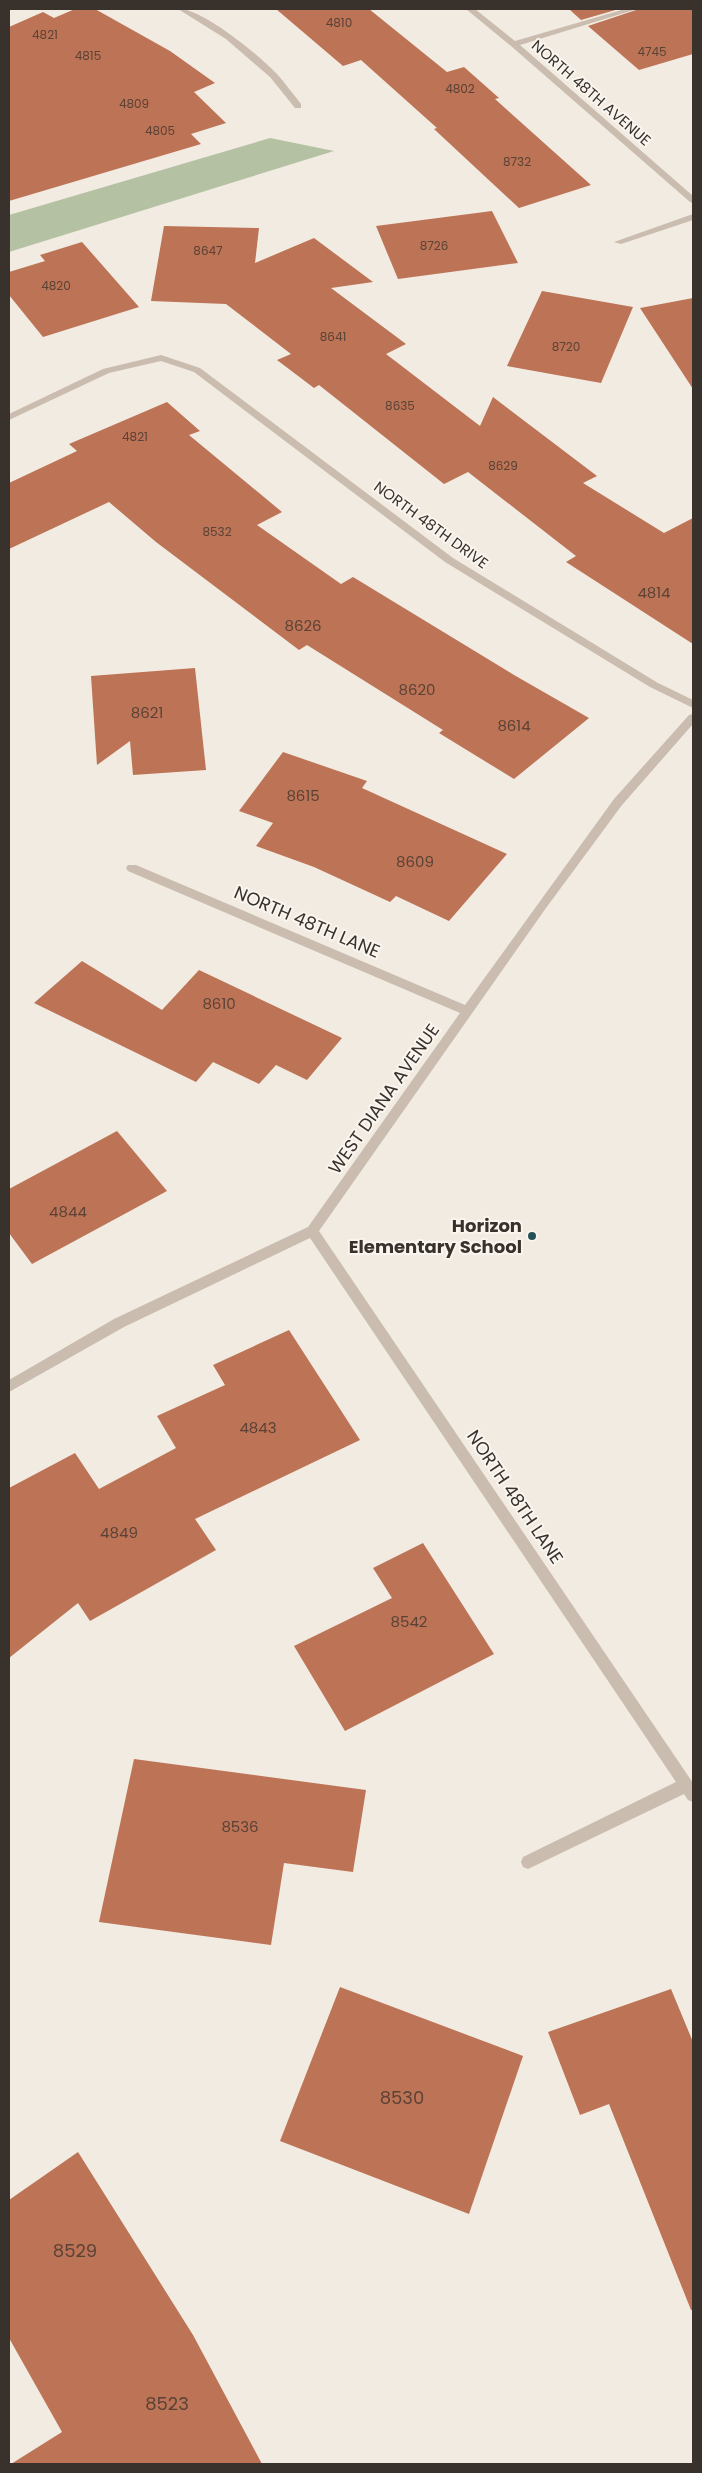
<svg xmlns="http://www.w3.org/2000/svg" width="702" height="2473" font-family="Poppins,sans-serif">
  <rect width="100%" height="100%" fill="#f2ebe2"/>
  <polygon fill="#b5c1a3" points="270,138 334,151 9,252 9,215"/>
  <g fill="#bd7355">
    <polygon points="75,9 95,9 170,51 215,83 194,92 226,123 191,134 201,144 9,201 9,27 43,12 54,18"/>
    <polygon points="276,9 369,9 447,72 464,67 499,98 495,99 591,185 519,208 434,129 437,128 361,60 343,66"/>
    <polygon points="569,9 619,9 581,20"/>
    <polygon points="639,9 693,9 693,54 639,70 588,26"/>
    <polygon points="492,211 518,263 398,279 376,226"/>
    <polygon points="164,226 259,228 255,263 314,238 373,282 331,288 406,344 386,354 480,426 493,397 597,476 583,483 664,533 693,518 693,644 566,562 576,556 468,472 444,484 319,385 314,388 277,360 291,354 226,304 151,301"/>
    <polygon points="82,242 139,307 43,337 9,295 9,272 45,261 40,255"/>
    <polygon points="542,291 633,307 601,383 507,366"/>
    <polygon points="693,298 693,389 640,308"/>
    <polygon points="167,402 200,431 189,435 282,512 257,525 341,584 353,577 514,675 589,718 514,779 439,733 443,730 307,645 299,650 156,542 109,502 9,549 9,483 77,451 69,444"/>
    <polygon points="195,668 206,770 133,775 130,741 97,765 91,676"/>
    <polygon points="283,752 367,781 362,788 507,854 449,921 396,896 390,902 314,867 256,846 273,823 239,811"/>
    <polygon points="82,961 162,1010 199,970 342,1038 307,1080 276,1065 259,1084 213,1062 196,1082 34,1003"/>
    <polygon points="117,1131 167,1191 32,1264 9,1233 9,1189"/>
    <polygon points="289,1330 360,1440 195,1519 216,1550 90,1621 78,1603 9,1658 9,1488 75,1453 99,1489 176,1448 157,1416 225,1385 213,1365"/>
    <polygon points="423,1543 494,1654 345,1731 294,1646 392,1598 373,1568"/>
    <polygon points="134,1759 366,1790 353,1872 284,1863 271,1945 99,1922"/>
    <polygon points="340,1987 523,2056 469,2214 280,2141"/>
    <polygon points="671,1989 693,2042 693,2310 691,2310 609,2104 580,2115 548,2032"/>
    <polygon points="78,2152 193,2335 262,2464 11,2464 62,2432 9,2338 9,2200"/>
  </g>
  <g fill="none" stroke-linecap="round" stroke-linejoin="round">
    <g fill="#cabcae" fill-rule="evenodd">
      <path d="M 178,9 C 201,7 260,56 277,74 C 285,83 293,94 301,104 L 301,108 L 295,108 L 270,77 L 226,39 Z"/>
      <polygon points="466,9 475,9 515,41 625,9 637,9 520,45 693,196 693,203 690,202 511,46"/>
      <polygon points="693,214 693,220 621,244 614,242"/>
      <polygon points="161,355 200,368 453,558 658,683 693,700 693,708 650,687 445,562 194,372 161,361 109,373 9,420 9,414 103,369"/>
      <polygon points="693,714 693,724 622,805 546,908 319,1231 693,1783 693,1802 688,1800 684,1794 528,1869 523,1867 521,1862 523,1857 676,1782 310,1238 124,1327 9,1392 9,1380 114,1319 308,1227 460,1013 128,871 126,868 128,865 136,865 465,1005 614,799 689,715"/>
    </g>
  </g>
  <circle fill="#245258" stroke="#faf5ef" stroke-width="2" cx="532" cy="1236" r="5"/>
  <g text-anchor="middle" stroke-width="4" stroke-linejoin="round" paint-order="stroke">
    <g font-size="12" fill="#5a4236">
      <text x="339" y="27">4810</text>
      <text x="45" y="39">4821</text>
      <text x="652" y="56">4745</text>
      <text x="88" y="60">4815</text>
      <text x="460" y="93">4802</text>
      <text x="134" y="108">4809</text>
      <text x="160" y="135">4805</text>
      <text x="517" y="166">8732</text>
      <text x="434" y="250">8726</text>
      <text x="208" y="255">8647</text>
      <text x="56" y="290">4820</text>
      <text x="333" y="341">8641</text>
      <text x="566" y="351">8720</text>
      <text x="400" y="410">8635</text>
      <text x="135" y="441">4821</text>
      <text x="503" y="470">8629</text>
      <text x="217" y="536">8532</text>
    </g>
    <g font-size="15" fill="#39312c" stroke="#faf5ef">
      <text transform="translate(591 93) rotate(41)" y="5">NORTH 48TH AVENUE</text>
      <text transform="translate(431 525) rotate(36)" y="5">NORTH 48TH DRIVE</text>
    </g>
    <g font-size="15" fill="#5a4236">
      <text x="654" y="598">4814</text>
      <text x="303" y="631">8626</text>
      <text x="417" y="695">8620</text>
      <text x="147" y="718">8621</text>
      <text x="514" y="731">8614</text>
      <text x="303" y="801">8615</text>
      <text x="415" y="867">8609</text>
      <text x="219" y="1009">8610</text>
      <text x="68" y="1217">4844</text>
      <text x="258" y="1433">4843</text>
      <text x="119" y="1538">4849</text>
      <text x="409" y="1627">8542</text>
      <text x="240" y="1832">8536</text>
    </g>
    <g font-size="18" fill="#39312c" stroke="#faf5ef">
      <text transform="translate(307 922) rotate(23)" y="6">NORTH 48TH LANE</text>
      <text transform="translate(384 1099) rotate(-55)" y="6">WEST DIANA AVENUE</text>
      <text transform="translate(515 1497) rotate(56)" y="6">NORTH 48TH LANE</text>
    </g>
    <g font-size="18" font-weight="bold" fill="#39312c" stroke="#faf5ef" text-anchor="end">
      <text x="522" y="1232">Horizon<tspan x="522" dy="21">Elementary School</tspan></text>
    </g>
    <g font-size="18" fill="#5a4236">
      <text x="402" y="2104">8530</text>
      <text x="75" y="2257">8529</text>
      <text x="167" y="2410">8523</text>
    </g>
  </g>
  <rect width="702" height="2473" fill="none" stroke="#39312c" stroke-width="20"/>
</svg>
